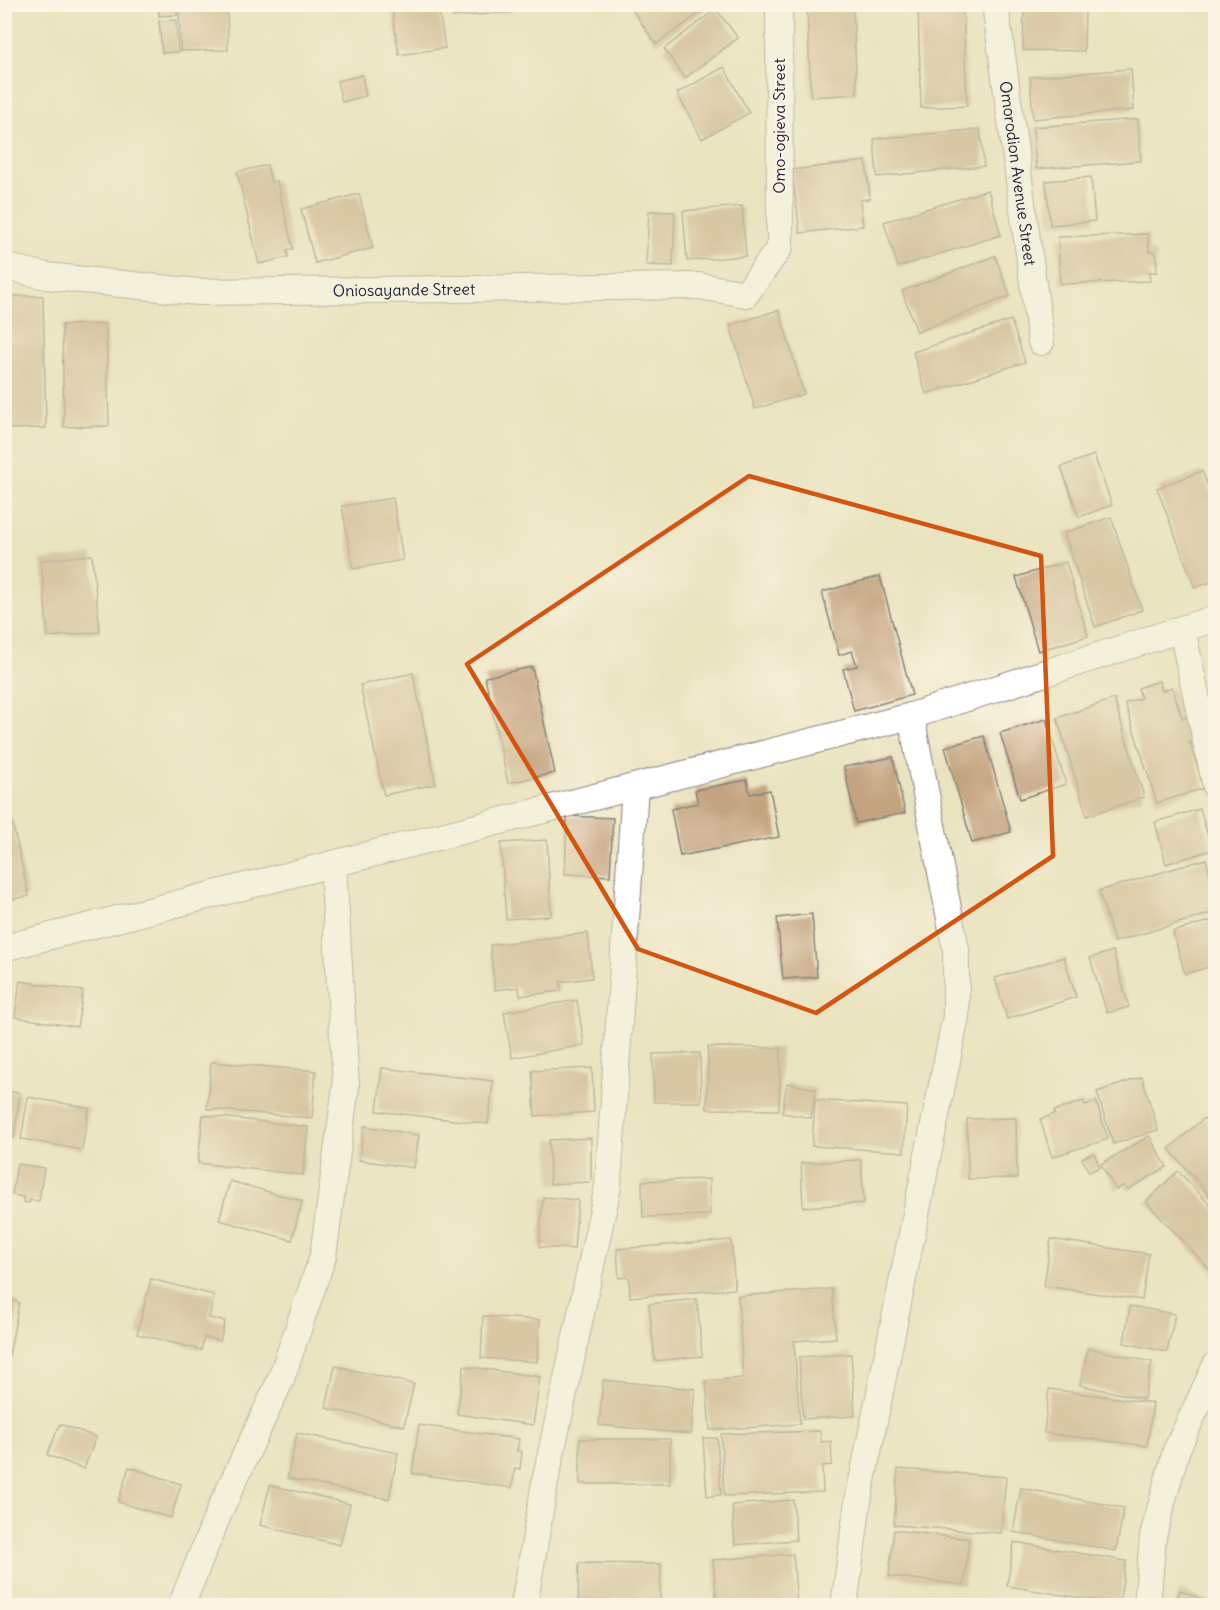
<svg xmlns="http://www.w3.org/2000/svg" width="1220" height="1610" font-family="Delius,sans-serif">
  <rect width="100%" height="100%" fill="#fcf5e5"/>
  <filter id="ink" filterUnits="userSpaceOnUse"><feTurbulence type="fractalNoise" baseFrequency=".0167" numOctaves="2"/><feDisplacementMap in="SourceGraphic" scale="12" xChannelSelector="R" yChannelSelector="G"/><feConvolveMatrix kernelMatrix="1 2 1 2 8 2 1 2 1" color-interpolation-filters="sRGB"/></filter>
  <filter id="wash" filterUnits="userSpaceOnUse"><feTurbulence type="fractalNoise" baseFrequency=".008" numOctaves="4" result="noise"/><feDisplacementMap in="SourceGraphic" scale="24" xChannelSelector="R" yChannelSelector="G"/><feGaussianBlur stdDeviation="1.35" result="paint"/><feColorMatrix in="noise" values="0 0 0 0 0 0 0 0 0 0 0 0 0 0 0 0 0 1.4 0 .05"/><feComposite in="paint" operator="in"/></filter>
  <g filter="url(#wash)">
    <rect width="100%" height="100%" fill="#eae3c0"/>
    <g id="blocks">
      <g fill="#c4a480">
        <polygon points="158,4 177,4 177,15 159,16"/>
        <polygon points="179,4 227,4 228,50 180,51"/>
        <polygon points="391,4 438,4 445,48 399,55"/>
        <polygon points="452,4 512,4 512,12 453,17"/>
        <polygon points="643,4 704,4 707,8 656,44 633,11"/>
        <polygon points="1024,6 1085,7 1084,51 1023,50"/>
        <polygon points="853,7 857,94 811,97 807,10"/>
        <polygon points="963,8 967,106 921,108 918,10"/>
        <polygon points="716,9 738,38 685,78 664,49"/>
        <polygon points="176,20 178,52 162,53 159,21"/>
        <polygon points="724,67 749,113 702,139 677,93"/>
        <polygon points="1131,69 1134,110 1033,119 1030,77"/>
        <polygon points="362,75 366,96 342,102 337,81"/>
        <polygon points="1138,119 1141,161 1036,169 1033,127"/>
        <polygon points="980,129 984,166 877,177 874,139"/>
        <polygon points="866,161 870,199 860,200 863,226 800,233 792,170"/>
        <polygon points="267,165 271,182 277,181 293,249 287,250 288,257 259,264 237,172"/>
        <polygon points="1091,177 1095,221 1050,225 1046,181"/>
        <polygon points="988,190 1001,235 898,267 884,222"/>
        <polygon points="359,194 373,248 315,263 301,209"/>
        <polygon points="742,206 746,256 687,261 683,211"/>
        <polygon points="649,211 675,212 673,266 646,265"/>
        <polygon points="1148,234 1149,252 1156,252 1157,272 1149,272 1150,281 1060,284 1058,237"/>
        <polygon points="995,256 1010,296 917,332 902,291"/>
        <polygon points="4,296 43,296 46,428 4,429"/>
        <polygon points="779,310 804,394 755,409 730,325"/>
        <polygon points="1011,320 1025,362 926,394 913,352"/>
        <polygon points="106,324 109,426 64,427 62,325"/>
        <polygon points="1094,455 1112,505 1079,517 1061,467"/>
        <polygon points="1202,471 1216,506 1216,580 1195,588 1157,488"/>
        <polygon points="393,498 403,560 353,569 342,506"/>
        <polygon points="1111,517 1142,610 1095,627 1064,533"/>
        <polygon points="92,555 100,632 48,637 41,560"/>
        <polygon points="1066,562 1088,636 1038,651 1016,577"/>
        <polygon points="880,576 912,695 854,711 843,669 857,666 852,651 839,655 822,592"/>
        <polygon points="532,667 555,773 508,783 485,677"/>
        <polygon points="413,673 436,784 384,795 360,685"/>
        <polygon points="1159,681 1162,691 1172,687 1182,718 1188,717 1196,741 1190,743 1204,788 1157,803 1125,703 1141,698 1138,688"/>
        <polygon points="1114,699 1144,797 1087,816 1057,718"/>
        <polygon points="1046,719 1066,784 1020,799 1000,733"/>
        <polygon points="984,736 1011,832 972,843 945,747"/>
        <polygon points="893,757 905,813 856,823 844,767"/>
        <polygon points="747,780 750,794 770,790 779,837 680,856 671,809 698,803 695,790"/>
        <polygon points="1200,809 1212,850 1166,864 1155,822"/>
        <polygon points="567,816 613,818 610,876 565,874"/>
        <polygon points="11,817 29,896 4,901 4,819"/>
        <polygon points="547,840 551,916 506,919 501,843"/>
        <polygon points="1206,859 1210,874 1216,872 1216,912 1114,942 1099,891"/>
        <polygon points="812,914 817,977 783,979 777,918"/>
        <polygon points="1216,919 1216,965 1185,974 1173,932"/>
        <polygon points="588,933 592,978 560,982 561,991 520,996 519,987 495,990 490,945"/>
        <polygon points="1113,951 1129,1007 1107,1013 1090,958"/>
        <polygon points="1064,957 1076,997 1007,1019 995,978"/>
        <polygon points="20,981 83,991 77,1027 15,1017"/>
        <polygon points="577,1000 584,1045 512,1058 504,1012"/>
        <polygon points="708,1047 781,1048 779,1110 707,1109"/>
        <polygon points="700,1053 701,1102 654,1102 653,1054"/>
        <polygon points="211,1062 316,1071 312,1118 207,1109"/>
        <polygon points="382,1068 493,1081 488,1124 377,1111"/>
        <polygon points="592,1068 594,1112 535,1116 532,1071"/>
        <polygon points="1142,1077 1158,1130 1113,1144 1097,1092"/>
        <polygon points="787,1083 816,1089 811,1118 782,1113"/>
        <polygon points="4,1091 20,1093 14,1138 4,1137"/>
        <polygon points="28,1097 89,1108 82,1150 21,1139"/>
        <polygon points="815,1100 907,1106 904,1152 812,1146"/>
        <polygon points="1083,1101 1085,1105 1096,1101 1108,1139 1052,1157 1040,1119 1055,1114 1054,1111"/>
        <polygon points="203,1115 308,1127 303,1175 198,1163"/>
        <polygon points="1016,1118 1017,1178 968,1179 967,1119"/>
        <polygon points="1204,1118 1216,1131 1216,1203 1169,1149"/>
        <polygon points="364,1126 419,1135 414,1168 359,1160"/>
        <polygon points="1149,1136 1167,1167 1127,1190 1124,1185 1116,1190 1101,1164"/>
        <polygon points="591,1138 591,1182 550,1184 549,1140"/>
        <polygon points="1094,1153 1100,1167 1089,1172 1082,1158"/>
        <polygon points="861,1160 864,1203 803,1207 801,1163"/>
        <polygon points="17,1164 44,1168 39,1201 30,1200 29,1203 23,1202 23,1197 12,1195"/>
        <polygon points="1178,1171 1216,1211 1216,1276 1146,1202"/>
        <polygon points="709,1179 710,1215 643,1217 642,1181"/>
        <polygon points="230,1181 302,1201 292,1240 219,1220"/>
        <polygon points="543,1197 578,1200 574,1249 539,1247"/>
        <polygon points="1051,1239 1149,1254 1142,1300 1044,1286"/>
        <polygon points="731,1240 735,1289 630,1297 629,1277 619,1278 617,1249"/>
        <polygon points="151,1279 214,1295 209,1318 225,1321 220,1341 204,1337 201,1350 137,1334"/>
        <polygon points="832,1289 836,1338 794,1341 800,1424 710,1430 706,1381 743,1378 738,1296"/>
        <polygon points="4,1299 19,1302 6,1373 4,1372"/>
        <polygon points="697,1299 702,1356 655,1361 649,1304"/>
        <polygon points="1130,1306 1175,1314 1167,1352 1124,1343"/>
        <polygon points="483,1316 540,1320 537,1362 481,1358"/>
        <polygon points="1088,1348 1152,1362 1144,1399 1080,1385"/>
        <polygon points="851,1354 855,1416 803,1419 799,1357"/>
        <polygon points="335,1366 414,1384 404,1426 326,1408"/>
        <polygon points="464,1366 540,1377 533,1425 457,1414"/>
        <polygon points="603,1380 695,1389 691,1434 599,1425"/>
        <polygon points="1049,1389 1153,1403 1147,1446 1044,1433"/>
        <polygon points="60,1424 96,1437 84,1469 47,1455"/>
        <polygon points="419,1425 519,1439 517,1451 522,1452 520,1469 515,1468 512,1488 412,1473"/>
        <polygon points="820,1431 821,1442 831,1441 832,1465 822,1466 823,1492 724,1496 721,1434"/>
        <polygon points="297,1433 398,1453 389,1499 287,1478"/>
        <polygon points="703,1438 717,1438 721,1495 707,1496"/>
        <rect x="580" y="1439" width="90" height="45"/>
        <polygon points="129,1467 181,1484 171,1518 118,1502"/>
        <polygon points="898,1469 1006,1477 1001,1533 894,1525"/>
        <polygon points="270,1485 350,1504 340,1545 260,1525"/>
        <polygon points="1021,1488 1124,1508 1116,1551 1013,1532"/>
        <polygon points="793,1500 796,1540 735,1545 732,1505"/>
        <polygon points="894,1530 969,1539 964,1585 889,1576"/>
        <polygon points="1014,1542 1126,1561 1119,1604 1007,1586"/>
        <polygon points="793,1554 797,1606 717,1606 713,1560"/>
        <polygon points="579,1563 661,1564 660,1606 578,1606"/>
        <polygon points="1180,1590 1216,1605 1216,1606 1174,1606"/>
      </g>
    </g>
  </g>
  <g filter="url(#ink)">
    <use href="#blocks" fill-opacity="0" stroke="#86827e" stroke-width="1.5"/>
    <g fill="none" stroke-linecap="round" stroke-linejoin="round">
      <g stroke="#86827e" stroke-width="28">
        <g id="minor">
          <path id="s1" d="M 995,4 L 1041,342"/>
          <path id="s2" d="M 4,266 L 46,276 L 198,292 L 699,286 L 746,294 L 780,247 L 779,4"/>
          <polyline points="1182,630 1216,787"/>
          <polyline points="4,948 911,716 1216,618"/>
          <polyline points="181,1606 220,1510 281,1379 323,1256 346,1086 333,864"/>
          <polyline points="524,1606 545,1482 608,1186 635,787"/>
          <polyline points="844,1606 858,1501 956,1016 956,950 911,716"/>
          <polyline points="1147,1606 1153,1536 1176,1451 1216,1365"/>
        </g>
      </g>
      <use href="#minor" stroke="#fff" stroke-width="26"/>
    </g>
  </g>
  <path d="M0 0H1220V1610H0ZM 749,476 L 1041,556 L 1053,856 L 816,1013 L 638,949 L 467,664 Z" fill="#eae3c0" fill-opacity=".55" fill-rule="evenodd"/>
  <path fill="none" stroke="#d45411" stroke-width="4.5" stroke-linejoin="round" d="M 749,476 L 1041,556 L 1053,856 L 816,1013 L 638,949 L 467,664 Z"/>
  <g text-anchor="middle" stroke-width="4.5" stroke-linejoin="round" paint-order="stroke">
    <g font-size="16" fill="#22223b" stroke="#fcf5e5">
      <text transform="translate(779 126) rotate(-90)" y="6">Omo-ogieva Street</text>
      <text dy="6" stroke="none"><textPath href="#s1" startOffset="171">Omorodion Avenue Street</textPath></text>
      <text dy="6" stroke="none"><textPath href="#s2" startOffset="402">Oniosayande Street</textPath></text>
    </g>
  </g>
  <rect width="1220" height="1610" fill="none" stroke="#fcf5e5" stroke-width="24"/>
</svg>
